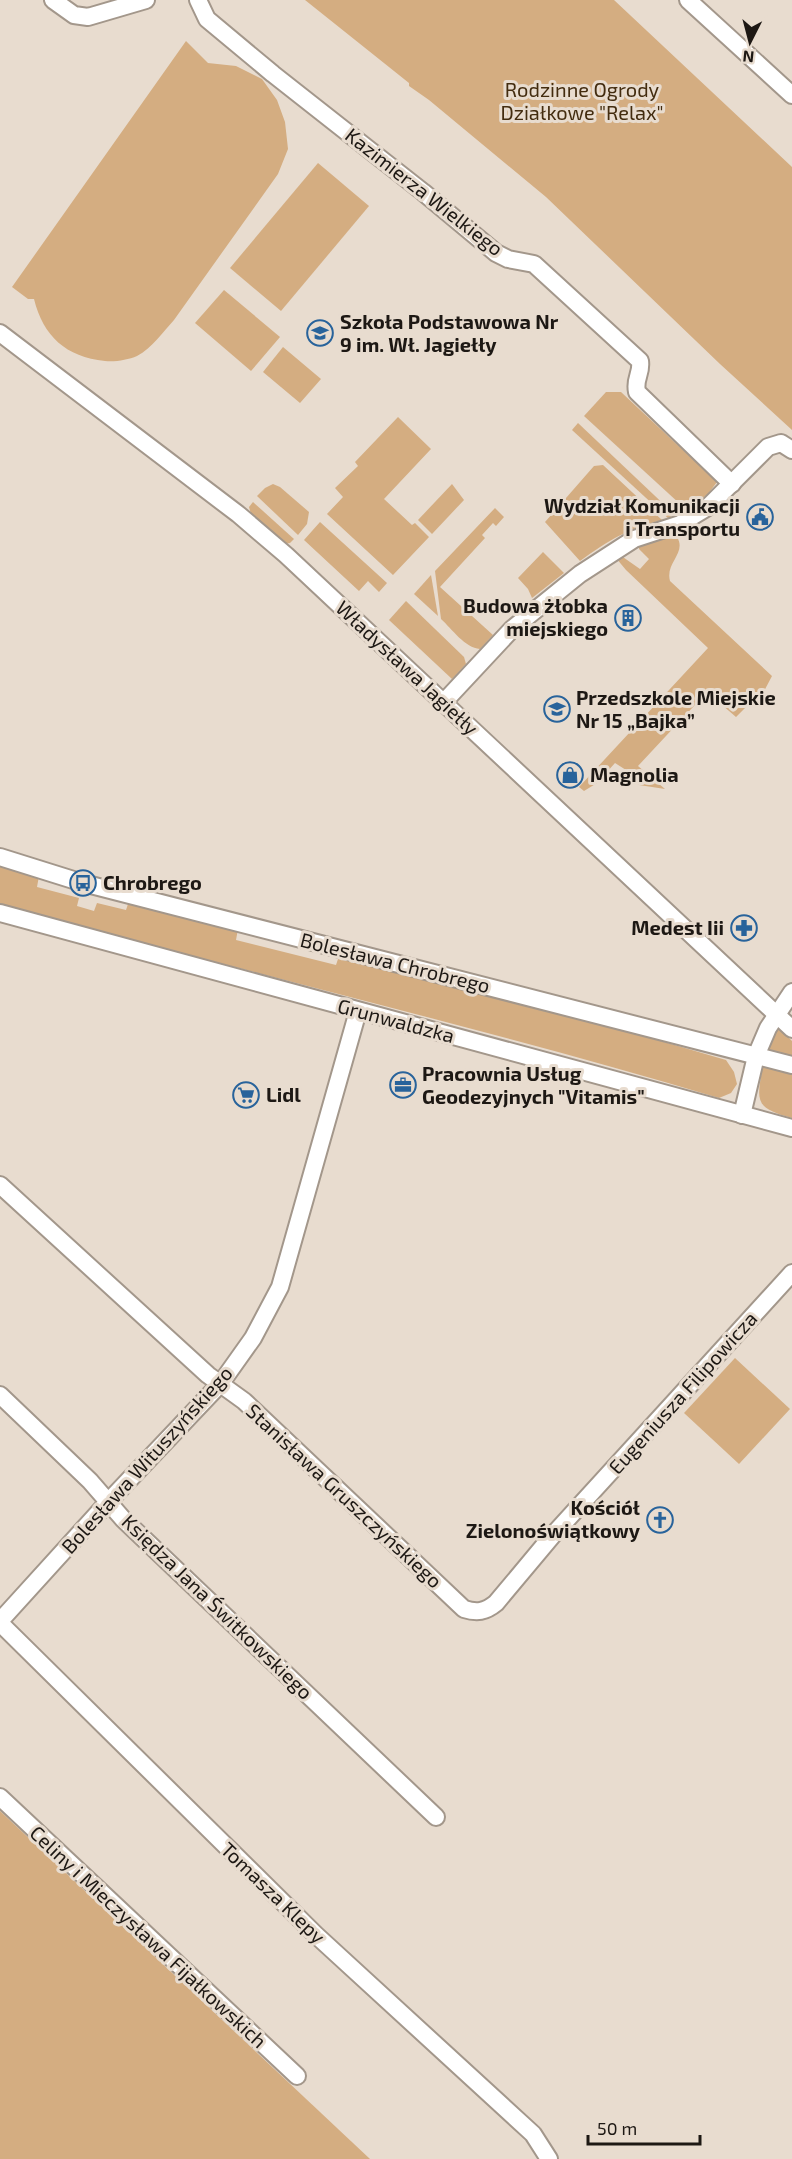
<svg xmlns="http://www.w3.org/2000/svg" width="792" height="2159" font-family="'Exo 2',sans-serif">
  <rect width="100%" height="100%" fill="#e8dccf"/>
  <g fill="#d4ad81">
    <polygon points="305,0 614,0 792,167 792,430 720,364 546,197 429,100 409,86 409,83"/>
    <path d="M 186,41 L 208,63 L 236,66 L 262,79 L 277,100 L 285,122 L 288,149 L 278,174 L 174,320 C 163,332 152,348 137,356 C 128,360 115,362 105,361 C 66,357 43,336 34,299 L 28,299 L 12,287 Z"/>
    <polygon points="318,163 369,206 281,311 230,268"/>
    <polygon points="224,290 280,337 251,371 195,323"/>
    <polygon points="283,347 321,379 300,403 263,372"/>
    <polygon points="606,392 621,392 717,482 708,494 694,505 680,504 584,416"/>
    <polygon points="398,417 431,449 384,499 412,525 415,523 429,537 393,575 327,514 343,497 335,488 358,466 355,462"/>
    <polygon points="578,423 673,513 669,519 572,430"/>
    <path d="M 603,465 L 662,520 C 627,529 609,540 580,561 L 545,522 L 594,466 Z"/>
    <polygon points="273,484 280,487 309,512 307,524 298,535 257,496 265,488"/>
    <polygon points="452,484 464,500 432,534 418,520"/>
    <polygon points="253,502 294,539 290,543 285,544 251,514 249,507"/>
    <path d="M 495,508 L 504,517 L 496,526 L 493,523 L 482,535 L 485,538 L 440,587 L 493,635 L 480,649 C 465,648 452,629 441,619 L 435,571 Z"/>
    <polygon points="320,522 387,583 379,592 368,581 359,591 304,540"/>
    <path d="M 669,535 L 677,537 C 687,553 665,563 670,581 L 772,676 L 762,695 L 760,693 L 756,696 L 751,693 L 745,700 L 749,704 L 736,717 L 707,692 L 638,766 L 665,789 L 639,785 L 623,775 L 626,770 L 615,763 L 597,783 L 584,791 L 579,787 L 708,648 L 626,570 L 616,558 L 620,555 L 640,569 L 649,559 L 639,549 L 639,546 Z"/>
    <polygon points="543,552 564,573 532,598 528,589 518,578"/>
    <polygon points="431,575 438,616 414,594"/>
    <polygon points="406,601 464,657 466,664 452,679 389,620"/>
    <path d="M 0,865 L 39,876 L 37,887 L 79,898 L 77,906 L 94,911 L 97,903 L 126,910 L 129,901 L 238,929 L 236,940 L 336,965 L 339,956 L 654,1039 L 726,1060 L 734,1072 L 737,1084 L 731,1093 L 719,1098 C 481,1027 239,971 0,904 Z"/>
    <polygon points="778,1027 792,1041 792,1057 767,1050 772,1031"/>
    <path d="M 771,1064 L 792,1071 L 792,1118 C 755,1108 756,1102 763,1066 Z"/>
    <polygon points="735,1358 790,1409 739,1464 684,1413"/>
    <polygon points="0,1811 370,2159 0,2159"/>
  </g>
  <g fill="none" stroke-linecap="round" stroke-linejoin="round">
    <g stroke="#a3978b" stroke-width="20">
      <g id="minor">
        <polyline points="53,0 74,15 88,17 146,0"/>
        <path d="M 198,0 L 207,19 L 273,74 L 423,192 L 496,253 L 508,259 L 534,264 L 640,361 C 642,374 634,378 637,392 L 732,484"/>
        <polyline points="688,0 792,95"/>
        <polyline points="0,333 238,514 286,555 792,1029"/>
        <polyline points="443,703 512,629 580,574 634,539 680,524 708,507 768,447 781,443 792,450"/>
        <polyline points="0,857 83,883 792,1065"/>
        <polyline points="0,913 792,1128"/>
        <polyline points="742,1115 756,1056 768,1028 792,992"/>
        <path d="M 0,1185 L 208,1375 L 244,1401 L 464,1609 C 477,1613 485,1612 496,1603 L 552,1536 L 792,1273"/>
        <polyline points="0,1395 90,1481 123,1519 436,1817"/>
        <polyline points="0,1621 109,1501 221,1383 253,1338 280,1287 358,1011"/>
        <polyline points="0,1623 316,1935 533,2134 549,2159"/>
        <polyline points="0,1797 297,2076"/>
      </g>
    </g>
    <use href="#minor" stroke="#fff" stroke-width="16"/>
  </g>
  <defs>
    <g id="school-ring" transform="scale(1.35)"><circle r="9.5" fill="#e8dccf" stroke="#28639b" stroke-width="1.5"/><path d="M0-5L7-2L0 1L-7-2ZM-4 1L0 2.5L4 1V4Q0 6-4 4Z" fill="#28639b"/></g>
    <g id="civic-ring" transform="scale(1.35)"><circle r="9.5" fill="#e8dccf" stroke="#28639b" stroke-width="1.5"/><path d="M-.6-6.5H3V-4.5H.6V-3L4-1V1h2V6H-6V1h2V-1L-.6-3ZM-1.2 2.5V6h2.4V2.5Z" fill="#28639b"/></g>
    <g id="building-ring" transform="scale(1.35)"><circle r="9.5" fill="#e8dccf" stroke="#28639b" stroke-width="1.5"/><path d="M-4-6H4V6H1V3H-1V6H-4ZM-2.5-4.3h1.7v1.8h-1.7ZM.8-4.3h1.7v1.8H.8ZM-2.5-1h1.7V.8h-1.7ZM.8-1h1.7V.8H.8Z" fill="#28639b"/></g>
    <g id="shop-ring" transform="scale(1.35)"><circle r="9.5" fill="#e8dccf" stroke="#28639b" stroke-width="1.5"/><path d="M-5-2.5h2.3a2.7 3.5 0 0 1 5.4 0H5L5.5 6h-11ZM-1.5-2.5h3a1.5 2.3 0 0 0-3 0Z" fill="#28639b"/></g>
    <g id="bus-ring" transform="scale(1.35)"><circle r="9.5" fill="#e8dccf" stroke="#28639b" stroke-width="1.5"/><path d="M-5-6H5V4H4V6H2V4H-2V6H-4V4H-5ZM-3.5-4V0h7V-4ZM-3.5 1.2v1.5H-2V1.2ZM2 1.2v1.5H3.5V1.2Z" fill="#28639b"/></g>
    <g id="pharmacy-ring" transform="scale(1.35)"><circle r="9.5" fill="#e8dccf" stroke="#28639b" stroke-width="1.5"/><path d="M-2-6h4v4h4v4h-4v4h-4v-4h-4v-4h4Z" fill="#28639b"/></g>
    <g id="office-ring" transform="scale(1.35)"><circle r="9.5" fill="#e8dccf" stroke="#28639b" stroke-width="1.5"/><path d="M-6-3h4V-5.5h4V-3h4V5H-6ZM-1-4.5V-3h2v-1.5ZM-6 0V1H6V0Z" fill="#28639b"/></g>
    <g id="supermarket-ring" transform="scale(1.35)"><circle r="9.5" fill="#e8dccf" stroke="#28639b" stroke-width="1.5"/><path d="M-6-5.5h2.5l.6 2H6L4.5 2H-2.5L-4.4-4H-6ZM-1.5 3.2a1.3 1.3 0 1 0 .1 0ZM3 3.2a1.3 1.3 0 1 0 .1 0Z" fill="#28639b"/></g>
    <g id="church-ring" transform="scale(1.35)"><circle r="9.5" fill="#e8dccf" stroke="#28639b" stroke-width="1.5"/><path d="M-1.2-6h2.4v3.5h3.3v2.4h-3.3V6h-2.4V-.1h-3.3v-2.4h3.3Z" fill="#28639b"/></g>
  </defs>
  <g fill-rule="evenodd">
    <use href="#school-ring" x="320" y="333"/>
    <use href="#civic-ring" x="760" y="517"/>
    <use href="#building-ring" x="628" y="618"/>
    <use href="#school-ring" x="557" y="709"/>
    <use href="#shop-ring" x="570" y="775"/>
    <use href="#bus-ring" x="83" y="883"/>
    <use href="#pharmacy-ring" x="744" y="928"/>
    <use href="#office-ring" x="403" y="1085"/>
    <use href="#supermarket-ring" x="246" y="1095"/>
    <use href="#church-ring" x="660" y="1520"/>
  </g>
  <g text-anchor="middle" stroke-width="6" stroke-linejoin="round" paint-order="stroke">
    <g font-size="20" fill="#432c0f" stroke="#e8dccf">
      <text x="582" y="97">Rodzinne Ogrody<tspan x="582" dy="23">Działkowe "Relax"</tspan></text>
    </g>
    <g font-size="20" fill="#1d1814" stroke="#e8dccf">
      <text transform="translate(424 192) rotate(38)" y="7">Kazimierza Wielkiego</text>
      <text transform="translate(407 668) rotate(43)" y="7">Władysława Jagiełły</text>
      <text transform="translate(395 963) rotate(14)" y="7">Bolesława Chrobrego</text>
      <text transform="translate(396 1021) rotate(15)" y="7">Grunwaldzka</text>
      <text transform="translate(683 1393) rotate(-48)" y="7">Eugeniusza Filipowicza</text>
      <text transform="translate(147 1460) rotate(-48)" y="7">Bolesława Wituszyńskiego</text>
      <text transform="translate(344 1496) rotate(43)" y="7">Stanisława Gruszczyńskiego</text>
      <text transform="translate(217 1607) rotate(44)" y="7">Księdza Jana Świtkowskiego</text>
      <text transform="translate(273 1893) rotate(44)" y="7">Tomasza Klepy</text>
      <text transform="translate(148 1937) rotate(43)" y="7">Celiny i Mieczysława Fijałkowskich</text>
    </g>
    <g font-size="20" font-weight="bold" fill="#1d1814" stroke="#e8dccf" text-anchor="start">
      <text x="340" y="329">Szkoła Podstawowa Nr<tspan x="340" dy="23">9 im. Wł. Jagiełły</tspan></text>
      <text x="740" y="513" text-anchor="end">Wydział Komunikacji<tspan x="740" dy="23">i Transportu</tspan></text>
      <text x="608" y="613" text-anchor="end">Budowa żłobka<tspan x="608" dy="23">miejskiego</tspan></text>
      <text x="576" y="705">Przedszkole Miejskie<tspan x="576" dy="23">Nr 15 „Bajka”</tspan></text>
      <text x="590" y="782">Magnolia</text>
      <text x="103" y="890">Chrobrego</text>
      <text x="724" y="935" text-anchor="end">Medest Iii</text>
      <text x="422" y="1081">Pracownia Usług<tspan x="422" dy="23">Geodezyjnych "Vitamis"</tspan></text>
      <text x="266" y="1102">Lidl</text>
      <text x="640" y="1515" text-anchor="end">Kościół<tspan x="640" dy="23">Zielonoświątkowy</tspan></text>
    </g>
  </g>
  <g transform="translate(750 42) rotate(186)" stroke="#e8dccf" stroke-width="4.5" paint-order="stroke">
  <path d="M0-4.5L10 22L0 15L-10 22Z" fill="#1d1814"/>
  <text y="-9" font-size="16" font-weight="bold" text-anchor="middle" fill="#1d1814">N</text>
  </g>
  <path d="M588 2135v9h112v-9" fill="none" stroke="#1d1814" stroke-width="3"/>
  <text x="597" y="2135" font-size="18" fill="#1d1814" stroke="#e8dccf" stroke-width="4.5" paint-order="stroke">50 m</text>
</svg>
